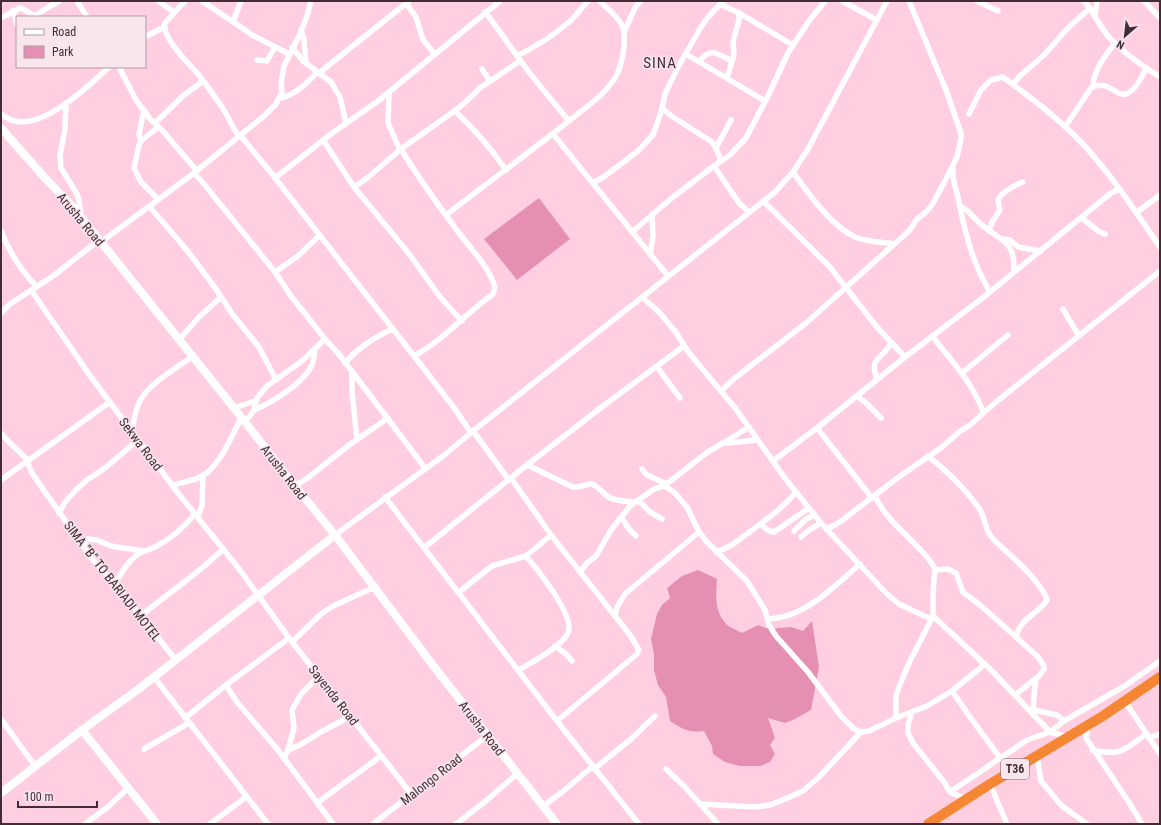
<svg xmlns="http://www.w3.org/2000/svg" width="1161" height="825" font-family="'Roboto Condensed',sans-serif">
  <rect width="100%" height="100%" fill="#ffcfe1"/>
  <g fill="#e590b3">
    <polygon points="539,198 570,239 517,280 484,239"/>
    <path d="M 698,570 L 717,579 C 716,595 714,612 727,625 C 731,628 737,630 742,633 L 758,625 L 769,629 L 791,627 L 803,631 L 812,621 L 819,667 L 811,710 L 793,720 L 785,723 L 768,718 L 775,738 L 770,745 L 775,754 L 770,762 L 761,766 L 740,766 L 725,762 L 713,754 L 712,746 L 704,731 C 689,733 682,729 670,721 L 666,697 L 658,685 L 654,670 L 654,654 L 651,639 L 657,614 L 662,605 L 670,598 L 667,588 L 682,576 Z"/>
  </g>
  <g fill="none" stroke-linecap="round" stroke-linejoin="round">
    <g stroke="#fff" stroke-width="5.5">
      <polyline points="77,1 87,17"/>
      <polyline points="158,1 174,12"/>
      <path d="M 185,1 L 165,23 C 161,37 189,64 198,74 C 205,83 213,94 220,104 C 227,114 232,126 239,137"/>
      <polyline points="202,1 254,36 289,54"/>
      <polyline points="842,1 877,20"/>
      <polyline points="977,1 998,11"/>
      <path d="M 1084,1 C 1094,12 1099,26 1109,37 C 1124,53 1142,66 1160,77"/>
      <polyline points="1144,1 1160,18"/>
      <polyline points="406,3 416,17 423,40 435,54"/>
      <polyline points="720,4 739,13 793,45"/>
      <polyline points="13,11 17,24"/>
      <path d="M 485,12 C 498,28 508,44 520,60 C 535,81 553,101 569,121"/>
      <polyline points="1095,16 1097,1"/>
      <path d="M 1,18 L 20,8 C 27,9 29,16 36,15 L 47,8 L 59,1"/>
      <polyline points="233,22 241,1"/>
      <polyline points="301,30 304,40 306,63"/>
      <polyline points="624,32 636,6 641,1"/>
      <polyline points="145,37 164,27"/>
      <polyline points="292,47 303,61 331,82 340,97 346,123"/>
      <polyline points="686,54 765,101"/>
      <path d="M 517,56 C 535,47 553,36 569,22 C 576,16 581,8 588,1"/>
      <polyline points="257,60 267,61 275,47"/>
      <path d="M 699,62 C 710,46 718,54 732,61"/>
      <polyline points="119,67 136,100 150,119 162,130 197,171"/>
      <polyline points="482,69 490,81"/>
      <polyline points="319,73 409,1"/>
      <polyline points="727,78 734,55 733,42 739,20 739,13"/>
      <polyline points="1013,84 1020,76 1044,55 1067,29 1090,8"/>
      <path d="M 1093,86 C 1094,69 1105,56 1115,43"/>
      <polyline points="389,93 388,123 400,150"/>
      <path d="M 280,98 C 295,95 307,84 317,72"/>
      <polyline points="66,103 65,129 60,155 61,168 77,194 79,200 81,216"/>
      <polyline points="662,108 670,115 712,142 716,148 721,161"/>
      <path d="M 455,111 C 474,129 491,148 506,170"/>
      <path d="M 1,114 C 5,117 10,120 15,121 C 45,128 89,86 109,67"/>
      <path d="M 969,114 L 981,90 L 991,80 L 1003,77 C 1030,97 1058,118 1081,142 C 1111,174 1135,211 1160,247"/>
      <polyline points="155,123 183,96 203,81"/>
      <path d="M 1065,127 L 1091,88 C 1111,77 1117,103 1131,91 C 1138,86 1142,76 1147,68"/>
      <polyline points="553,134 668,276"/>
      <polyline points="240,135 272,174 414,356 455,409 471,433"/>
      <polyline points="323,140 354,187 410,255 440,297 462,321"/>
      <polyline points="141,141 139,134 144,110"/>
      <polyline points="716,148 731,120"/>
      <path d="M 401,149 C 418,178 439,206 459,233 C 472,250 488,266 495,287 L 493,294 C 466,313 444,340 414,356"/>
      <polyline points="714,166 739,203 749,212"/>
      <path d="M 953,169 C 952,183 957,189 959,202 C 965,233 973,264 990,292"/>
      <path d="M 793,172 C 808,193 831,226 855,237 C 867,242 881,242 894,244"/>
      <polyline points="194,173 204,184 275,272 291,296 325,339 338,353 425,468"/>
      <polyline points="275,178 331,134 378,101 500,1"/>
      <polyline points="593,183 605,176 638,151 653,135 661,112 665,94 678,67 701,27 709,16 723,1"/>
      <polyline points="354,187 366,179 401,149 460,107 480,88 520,61"/>
      <polyline points="158,199 141,182 134,168 139,145 141,141 158,127"/>
      <polyline points="763,201 829,266 876,326 905,357"/>
      <polyline points="149,206 186,249 216,289 233,315 259,347 276,380"/>
      <path d="M 960,206 C 971,212 974,219 983,226 C 1004,243 1015,241 1014,272"/>
      <polyline points="1136,213 1160,195"/>
      <path d="M 446,215 C 486,184 526,155 565,124 C 581,111 601,98 613,81 C 621,71 626,45 624,32 C 622,19 608,10 600,1"/>
      <polyline points="1082,218 1098,231 1105,234"/>
      <path d="M 1,231 C 9,252 21,270 36,286"/>
      <path d="M 989,231 L 992,222 L 1000,210 C 1000,207 998,204 998,201 C 998,194 1017,184 1023,182"/>
      <polyline points="632,232 673,197 714,166 730,155 746,138 768,96 788,53 809,21 825,1"/>
      <polyline points="1003,239 1010,240 1018,247 1041,251"/>
      <polyline points="101,242 194,173 264,116 276,104 282,92 281,83 284,66 301,32 307,16 311,1"/>
      <polyline points="650,255 653,236 652,214"/>
      <polyline points="275,272 298,256 319,236"/>
      <polyline points="31,290 91,377 178,493 240,570 289,638 412,795"/>
      <polyline points="642,297 659,312 675,331 689,353 736,409 784,477 821,523 887,594 899,604 931,619"/>
      <polyline points="1063,309 1079,336"/>
      <polyline points="1,313 10,304 53,276 99,240"/>
      <path d="M 932,336 C 951,360 973,383 983,412"/>
      <polyline points="179,340 199,317 221,297"/>
      <path d="M 345,363 C 359,347 373,338 393,329"/>
      <polyline points="657,367 680,398"/>
      <polyline points="352,372 352,392 357,440"/>
      <polyline points="962,373 1008,335"/>
      <path d="M 877,379 C 868,356 884,360 891,342"/>
      <polyline points="721,391 735,378 806,323 909,231 917,219 926,212 932,205 946,179 957,157 961,139 961,133 946,90 909,1"/>
      <polyline points="857,396 865,402 881,418"/>
      <polyline points="234,408 255,401"/>
      <path d="M 254,410 C 271,403 302,384 311,367 C 314,362 314,355 315,349"/>
      <polyline points="244,421 250,416 254,410 257,398 267,386 302,361 325,339"/>
      <polyline points="817,428 872,498"/>
      <path d="M 132,431 C 134,421 135,409 140,401 C 148,384 178,367 193,356"/>
      <polyline points="473,431 509,480"/>
      <polyline points="1,433 9,442 28,460"/>
      <polyline points="726,443 758,440"/>
      <path d="M 928,456 C 948,472 966,489 980,510 C 985,518 985,528 990,535 C 995,542 1002,547 1008,553 C 1019,563 1043,585 1047,600 C 1038,614 1020,618 1016,637 L 1038,657 L 1044,666 L 1044,669 L 1039,676 L 1015,695"/>
      <polyline points="27,461 31,471 38,482 93,560 122,592 175,659"/>
      <polyline points="773,461 817,428 905,357 985,296 1111,193 1119,189"/>
      <path d="M 527,465 L 573,487 C 581,488 587,483 592,484 C 598,486 603,493 607,496 C 615,502 627,501 636,502"/>
      <polyline points="642,469 647,475 667,484"/>
      <polyline points="511,478 551,535 630,635 639,650 637,654 557,721"/>
      <polyline points="1,480 110,402"/>
      <path d="M 172,485 C 182,483 193,481 202,476 C 221,465 231,436 242,417"/>
      <polyline points="295,486 309,477 349,445 388,418"/>
      <polyline points="664,486 709,451 730,439 749,427"/>
      <path d="M 875,496 C 889,526 918,541 935,568 L 933,593 L 933,616 L 909,663 L 899,687 L 896,696 L 896,718"/>
      <polyline points="385,497 557,721 639,824"/>
      <polyline points="638,500 650,512 662,519"/>
      <polyline points="59,513 65,502 76,490 87,480 105,468 138,440"/>
      <polyline points="198,517 202,505 203,475"/>
      <polyline points="621,517 629,529 636,536"/>
      <path d="M 761,524 C 765,528 768,532 774,532 L 809,508"/>
      <polyline points="827,529 840,522 896,479 942,447 959,432 970,425 996,402 1160,271"/>
      <polyline points="794,531 806,519 815,515"/>
      <polyline points="335,535 447,453 473,431 775,192 793,172 808,149 887,1"/>
      <polyline points="801,537 809,530 821,523"/>
      <polyline points="82,546 88,539 97,540 111,546 143,551"/>
      <polyline points="425,547 518,472 603,406 684,346"/>
      <path d="M 716,552 C 730,548 740,539 751,531 C 767,519 783,508 796,492"/>
      <polyline points="935,570 948,569 956,573 963,592 980,605 1016,637"/>
      <polyline points="580,572 587,563 596,556 611,530 630,506 654,489 664,486 674,492 680,499 687,507 699,532 707,542 747,581 765,610 769,625 776,636 808,672 841,716 854,729 861,732 869,731 896,718 927,706 952,691 985,664"/>
      <path d="M 115,584 C 121,574 127,562 137,555 C 143,550 151,550 157,546 C 172,538 184,527 195,514"/>
      <polyline points="459,592 492,566 526,556 551,535"/>
      <path d="M 141,616 C 168,593 198,574 223,549"/>
      <polyline points="615,616 617,607 625,594 699,532"/>
      <polyline points="933,616 992,671 1050,732 1068,737"/>
      <path d="M 768,619 C 774,618 781,618 786,616 C 815,607 838,583 860,564"/>
      <polyline points="292,642 321,614 333,606 375,587"/>
      <polyline points="555,646 566,654 572,661"/>
      <path d="M 519,670 C 532,662 561,647 568,633 C 576,617 537,569 526,556"/>
      <polyline points="154,677 268,824"/>
      <polyline points="226,685 237,702 278,750 333,824"/>
      <polyline points="952,691 970,717 1001,759"/>
      <polyline points="1124,700 1160,754"/>
      <polyline points="1034,710 1057,715 1064,721"/>
      <polyline points="912,712 908,725 908,733 913,743 944,782 950,792 966,799"/>
      <polyline points="1033,715 1034,695 1036,679"/>
      <polyline points="185,718 226,685 289,638"/>
      <polyline points="1,719 35,766"/>
      <polyline points="1088,725 1086,738 1130,804 1142,824"/>
      <polyline points="1149,738 1160,734"/>
      <polyline points="144,749 189,723"/>
      <path d="M 288,750 C 300,746 309,740 319,733 C 330,727 340,723 349,716"/>
      <path d="M 1092,750 C 1120,756 1124,751 1146,734"/>
      <polyline points="1037,756 1041,781 1062,806 1087,824"/>
      <polyline points="284,759 288,750 294,728 292,710 301,694 319,676"/>
      <polyline points="594,769 630,740 655,716"/>
      <polyline points="666,769 684,786 718,824"/>
      <polyline points="990,784 1007,824"/>
      <polyline points="950,792 1027,740 1050,732 1064,721 1123,687 1160,661"/>
      <polyline points="317,803 381,756"/>
      <polyline points="700,804 756,807 770,805 785,799 803,791 819,777 861,732"/>
      <polyline points="543,806 561,793 593,766"/>
      <polyline points="85,824 109,806 128,788"/>
      <polyline points="210,824 246,797"/>
      <polyline points="373,824 488,735"/>
      <polyline points="456,824 487,800 518,773"/>
    </g>
    <g stroke="#fff" stroke-width="8">
      <polyline points="1,128 45,178 73,207 234,408 295,486 335,535 432,664 557,824"/>
      <polyline points="82,730 157,824"/>
      <polyline points="1,793 82,730 140,688 335,535"/>
    </g>
    <polyline stroke="#f58734" stroke-width="10" points="928,824 990,784 1103,716 1160,677"/>
  </g>
  <g text-anchor="middle" stroke-width="3" stroke-linejoin="round" paint-order="stroke">
    <rect fill="#f9e5ec" stroke="#78656c" stroke-width="1" x="1001" y="759" width="28" height="20" rx="3"/>
    <g font-size="12" font-weight="bold" fill="#412e35">
      <text x="1015" y="773">T36</text>
    </g>
    <g font-size="13" fill="#412e35" stroke="#f9e5ec">
      <text transform="translate(81 219) rotate(50)" y="5">Arusha Road</text>
      <text transform="translate(141 444) rotate(53)" y="5">Sekwa Road</text>
      <text transform="translate(284 472) rotate(52)" y="5">Arusha Road</text>
      <text transform="translate(113 581) rotate(52)" y="5">SIMA "B" TO BARIADI MOTEL</text>
      <text transform="translate(334 695) rotate(52)" y="5">Sayenda Road</text>
      <text transform="translate(482 728) rotate(52)" y="5">Arusha Road</text>
      <text transform="translate(431 779) rotate(-38)" y="5">Malongo Road</text>
    </g>
    <g font-size="15" letter-spacing="1" fill="#412e35" stroke="#f9e5ec">
      <text x="660" y="68">SINA</text>
    </g>
  </g>
  <rect width="1161" height="825" fill="none" stroke="#412e35" stroke-width="4"/>
  <rect x="16" y="16" width="130" height="52" fill="#f9e5ec" stroke="#af9ca3"/>
  <rect x="24" y="29" width="20" height="6" fill="#ffffff" stroke="#af9ca3"/>
  <text x="52" y="36" font-size="12" fill="#412e35">Road</text>
  <rect x="24" y="46" width="20" height="12" fill="#e590b3" stroke="#af9ca3"/>
  <text x="52" y="56" font-size="12" fill="#412e35">Park</text>
  <g transform="translate(1125 36) rotate(208)" stroke="#f9e5ec" stroke-width="3" paint-order="stroke">
  <path d="M0-3L7 15L0 10L-7 15Z" fill="#412e35"/>
  <text y="-6" font-size="11" font-weight="bold" text-anchor="middle" fill="#412e35">N</text>
  </g>
  <path d="M18 801v6h79v-6" fill="none" stroke="#412e35" stroke-width="2"/>
  <text x="24" y="801" font-size="12" fill="#412e35" stroke="#f9e5ec" stroke-width="3" paint-order="stroke">100 m</text>
</svg>
